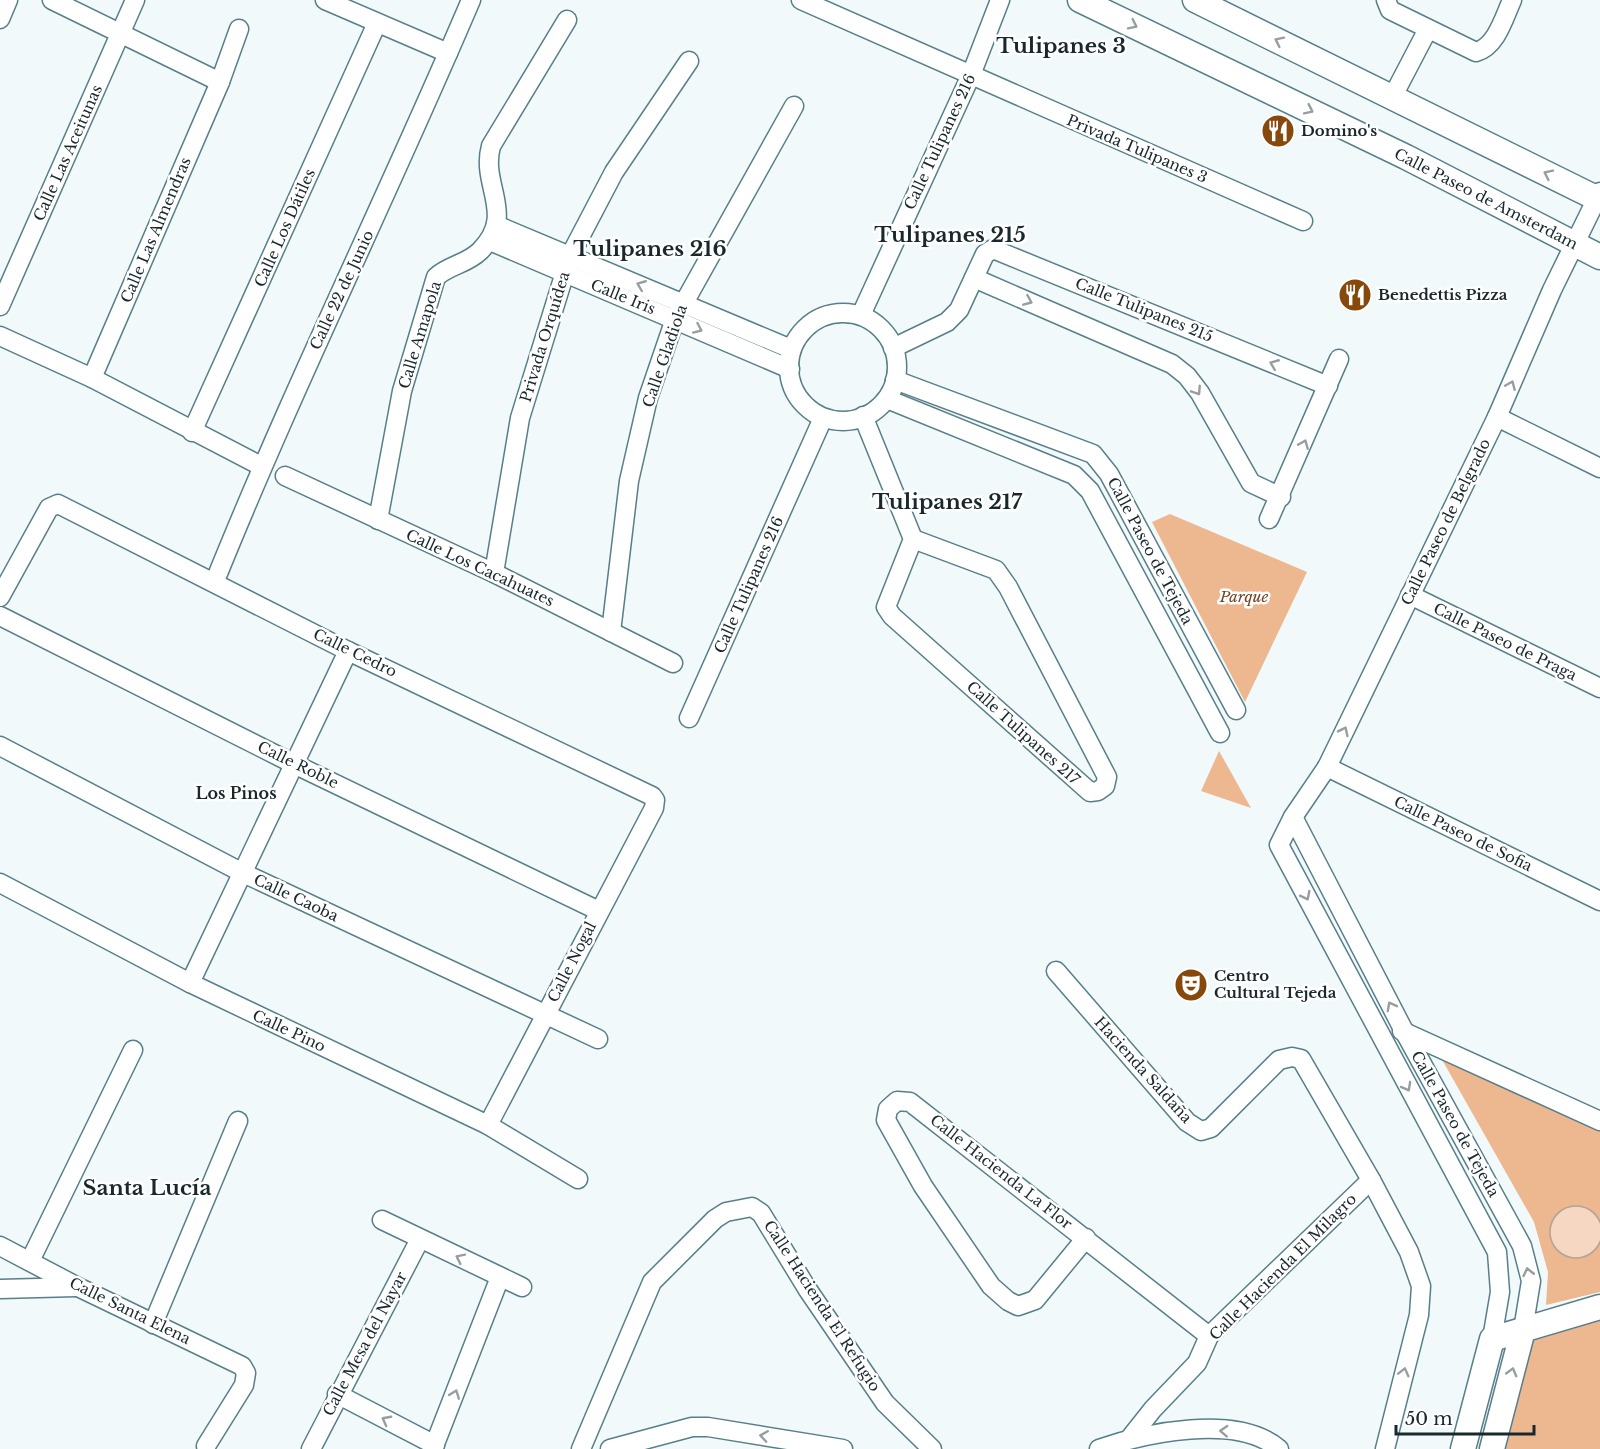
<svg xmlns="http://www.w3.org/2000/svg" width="1600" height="1449" font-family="'Libre Baskerville',serif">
  <rect width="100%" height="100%" fill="#f1f9fb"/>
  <g fill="#edb790">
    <polygon points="1170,514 1307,572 1245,702 1152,522"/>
    <polygon points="1219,751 1251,808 1201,791"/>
    <polygon points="1436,1049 1600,1128 1600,1292 1546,1305 1548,1272 1534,1222"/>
    <polygon points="1600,1317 1600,1449 1504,1449 1535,1334"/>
  </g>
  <circle fill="#f5d7c2" stroke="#b3a295" stroke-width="1.5" cx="1576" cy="1232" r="26"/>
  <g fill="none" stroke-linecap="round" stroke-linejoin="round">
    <g stroke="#577f89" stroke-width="21">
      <g id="minor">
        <polyline points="52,0 220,82"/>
        <polyline points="325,0 448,53"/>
        <polyline points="801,0 1303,221"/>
        <path d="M 1386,0 L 1390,10 L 1476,52 C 1496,47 1504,18 1512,0"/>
        <polyline points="0,19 8,0"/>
        <polyline points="1393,96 1428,29"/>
        <polyline points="496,225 791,349"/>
        <polyline points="490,241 790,369"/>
        <polyline points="974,278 1172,364 1187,376 1200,393 1251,483 1281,497"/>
        <polyline points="0,306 135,0"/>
        <circle cx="843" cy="367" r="54"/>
        <polyline points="861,315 971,75 1000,0"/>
        <polyline points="0,336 92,378 261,466"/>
        <polyline points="893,348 947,322 959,310 985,254 993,249 1328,386"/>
        <polyline points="92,378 220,82 239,29"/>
        <polyline points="895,380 1093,454 1109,474 1236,710"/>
        <polyline points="887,399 1074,475 1090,491 1220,733"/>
        <polyline points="863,416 913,539 886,607 892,616 1090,792 1098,791 1105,786 1107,777 1008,587 996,570 913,539"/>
        <polyline points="1497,417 1600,468"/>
        <polyline points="192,432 377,23"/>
        <polyline points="285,476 494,573 673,663"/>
        <polyline points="1269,519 1339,359"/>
        <path d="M 378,520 L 402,391 L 436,277 C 449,265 467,264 480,251 C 517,214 480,186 491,146 L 567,20"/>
        <polyline points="494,573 520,418 570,256 614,172 689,61"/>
        <path d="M 215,581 C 294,385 388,195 471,0"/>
        <polyline points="1410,595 1600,688"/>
        <polyline points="0,597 49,508 58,504 348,651 652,796 655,800 654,808 488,1125"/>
        <polyline points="0,616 296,765 599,911"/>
        <polyline points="611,632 629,481 648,398 675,319 794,106"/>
        <polyline points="689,718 823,418"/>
        <polyline points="0,746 241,872 598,1039"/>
        <polyline points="1327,767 1600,901"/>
        <polyline points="1293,817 1404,1031 1522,1246 1531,1281 1523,1330"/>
        <polyline points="0,883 190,983 488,1125 578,1179"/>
        <polyline points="1056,971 1187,1122 1201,1131 1211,1128 1279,1060 1292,1057 1301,1059 1371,1180 1409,1252 1421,1286 1419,1315 1385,1449"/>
        <polyline points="190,983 348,651"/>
        <polyline points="1402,1031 1600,1121"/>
        <polyline points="382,1220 522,1287"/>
        <polyline points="1086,1238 1035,1300 1018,1306 1008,1301 991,1286 923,1186 886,1120 888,1109 897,1101 910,1102 1209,1336"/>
        <polyline points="0,1246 78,1287 242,1366 246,1373 244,1385 206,1446"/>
        <polyline points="30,1261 133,1050"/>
        <polyline points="0,1289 76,1287"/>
        <polyline points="153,1324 238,1121"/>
        <polyline points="1492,1339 1500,1292 1497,1252 1279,845 1293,817 1327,767 1497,417 1552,290 1600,192"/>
        <polyline points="337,1394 435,1445"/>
        <polyline points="1130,1438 1153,1409 1197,1363 1209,1336 1371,1180"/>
        <polyline points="311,1449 420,1239"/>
        <polyline points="433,1449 500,1277"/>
        <polyline points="581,1449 652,1282 715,1219 726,1212 752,1207 761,1213 808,1290 885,1403 932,1449"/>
        <polyline points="610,1449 692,1427 708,1427 843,1449"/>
        <path d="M 1099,1449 C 1145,1433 1237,1413 1279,1449"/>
      </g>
    </g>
    <g stroke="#577f89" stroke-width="27">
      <g id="major">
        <polyline points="1080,0 1406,157 1600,257"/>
        <polyline points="1195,0 1600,200"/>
        <polyline points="1463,1449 1492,1339 1600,1307"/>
        <polyline points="1492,1449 1523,1330"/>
      </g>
    </g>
    <use href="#minor" stroke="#fff" stroke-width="18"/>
    <use href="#major" stroke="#fff" stroke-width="24"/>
  </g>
  <defs><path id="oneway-chevron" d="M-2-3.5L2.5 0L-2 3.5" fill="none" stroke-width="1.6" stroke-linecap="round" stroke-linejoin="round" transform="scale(1.5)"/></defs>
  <g stroke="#979ea0">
    <use href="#oneway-chevron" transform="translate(1133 25) rotate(26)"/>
    <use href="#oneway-chevron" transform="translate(1279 41) rotate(-154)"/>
    <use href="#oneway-chevron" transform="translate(1309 110) rotate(26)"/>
    <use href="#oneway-chevron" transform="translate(1548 174) rotate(-154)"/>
    <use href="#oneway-chevron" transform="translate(641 285) rotate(-158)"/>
    <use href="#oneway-chevron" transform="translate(1028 301) rotate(23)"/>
    <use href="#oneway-chevron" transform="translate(698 329) rotate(24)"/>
    <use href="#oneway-chevron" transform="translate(1274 364) rotate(-158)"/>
    <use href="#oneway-chevron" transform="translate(1511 385) rotate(-67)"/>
    <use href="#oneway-chevron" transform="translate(1197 391) rotate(57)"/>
    <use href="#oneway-chevron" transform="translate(1304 444) rotate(-67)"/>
    <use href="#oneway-chevron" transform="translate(1344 731) rotate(-64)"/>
    <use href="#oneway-chevron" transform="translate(1306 896) rotate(63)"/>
    <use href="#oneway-chevron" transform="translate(1391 1006) rotate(-118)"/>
    <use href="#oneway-chevron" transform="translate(1407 1087) rotate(61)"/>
    <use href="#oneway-chevron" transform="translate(460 1258) rotate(-154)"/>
    <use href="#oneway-chevron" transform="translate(1528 1272) rotate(-103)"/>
    <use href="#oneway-chevron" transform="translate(1404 1372) rotate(-76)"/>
    <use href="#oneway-chevron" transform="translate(1512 1372) rotate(-75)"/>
    <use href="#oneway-chevron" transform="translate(455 1394) rotate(-69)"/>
    <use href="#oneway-chevron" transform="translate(386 1420) rotate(-152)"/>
    <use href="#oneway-chevron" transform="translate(1224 1431) rotate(-177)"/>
    <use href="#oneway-chevron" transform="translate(764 1436) rotate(-171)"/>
  </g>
  <defs>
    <g id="restaurant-disc" transform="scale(1.725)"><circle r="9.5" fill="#87480b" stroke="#fff"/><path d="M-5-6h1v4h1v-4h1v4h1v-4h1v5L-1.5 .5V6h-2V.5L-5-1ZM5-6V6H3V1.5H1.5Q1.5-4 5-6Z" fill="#fff"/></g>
    <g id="theatre-disc" transform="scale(1.725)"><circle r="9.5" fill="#87480b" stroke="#fff"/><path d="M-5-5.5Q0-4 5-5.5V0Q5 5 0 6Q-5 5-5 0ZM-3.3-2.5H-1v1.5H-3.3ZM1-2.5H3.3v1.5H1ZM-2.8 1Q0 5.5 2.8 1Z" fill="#fff"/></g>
  </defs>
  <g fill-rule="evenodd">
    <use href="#restaurant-disc" x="1278" y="131"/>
    <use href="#restaurant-disc" x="1355" y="295"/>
    <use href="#theatre-disc" x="1191" y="985"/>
  </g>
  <g text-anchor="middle" stroke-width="5" stroke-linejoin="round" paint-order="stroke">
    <g font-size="15" font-weight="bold" fill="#18282d" stroke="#fff" text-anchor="start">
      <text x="1301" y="136">Domino's</text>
      <text x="1378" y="300">Benedettis Pizza</text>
      <text x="1214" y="981">Centro<tspan x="1214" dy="17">Cultural Tejeda</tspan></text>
    </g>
    <g font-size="15" fill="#18282d" stroke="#fff">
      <text transform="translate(940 142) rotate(-65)" y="5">Calle Tulipanes 216</text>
      <text transform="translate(1137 149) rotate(23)" y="5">Privada Tulipanes 3</text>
      <text transform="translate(68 153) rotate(-66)" y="5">Calle Las Aceitunas</text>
      <text transform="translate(1486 199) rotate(27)" y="5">Calle Paseo de Amsterdam</text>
      <text transform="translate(285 228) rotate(-66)" y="5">Calle Los Dátiles</text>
      <text transform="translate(156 230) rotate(-67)" y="5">Calle Las Almendras</text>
      <text transform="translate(342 290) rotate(-65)" y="5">Calle 22 de Junio</text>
      <text transform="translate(623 297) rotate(22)" y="5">Calle Iris</text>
      <text transform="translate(1144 310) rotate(22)" y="5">Calle Tulipanes 215</text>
      <text transform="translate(420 335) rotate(-73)" y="5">Calle Amapola</text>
      <text transform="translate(545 337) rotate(-73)" y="5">Privada Orquídea</text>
      <text transform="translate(665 356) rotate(-71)" y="5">Calle Gladiola</text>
      <text transform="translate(1446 522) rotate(-64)" y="5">Calle Paseo de Belgrado</text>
      <text transform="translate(1150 551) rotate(62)" y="5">Calle Paseo de Tejeda</text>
      <text transform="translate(480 568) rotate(25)" y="5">Calle Los Cacahuates</text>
      <text transform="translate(749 585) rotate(-66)" y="5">Calle Tulipanes 216</text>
      <text transform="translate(1505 642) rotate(26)" y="5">Calle Paseo de Praga</text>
      <text transform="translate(355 653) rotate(26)" y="5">Calle Cedro</text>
      <text transform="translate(1023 733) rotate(42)" y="5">Calle Tulipanes 217</text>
      <text transform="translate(298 765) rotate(26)" y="5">Calle Roble</text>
      <text transform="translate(1463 834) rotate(26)" y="5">Calle Paseo de Sofia</text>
      <text transform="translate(296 898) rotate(25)" y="5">Calle Caoba</text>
      <text transform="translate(572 962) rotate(-63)" y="5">Calle Nogal</text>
      <text transform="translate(289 1031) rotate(25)" y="5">Calle Pino</text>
      <text transform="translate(1143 1070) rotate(48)" y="5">Hacienda Saldaña</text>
      <text transform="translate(1455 1124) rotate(61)" y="5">Calle Paseo de Tejeda</text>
      <text transform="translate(1001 1172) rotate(38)" y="5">Calle Hacienda La Flor</text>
      <text transform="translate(1283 1267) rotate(-45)" y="5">Calle Hacienda El Milagro</text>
      <text transform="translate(822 1306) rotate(57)" y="5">Calle Hacienda El Refugio</text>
      <text transform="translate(130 1311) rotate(26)" y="5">Calle Santa Elena</text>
      <text transform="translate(365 1344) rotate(-62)" y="5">Calle Mesa del Nayar</text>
    </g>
    <g font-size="15" font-style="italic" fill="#72421b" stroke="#fff">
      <text x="1244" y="602">Parque</text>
    </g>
    <g font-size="16" font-weight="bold" fill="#18282d" stroke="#fff">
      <text x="236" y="799">Los Pinos</text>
    </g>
    <g font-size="21" font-weight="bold" fill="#18282d" stroke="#fff">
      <text x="1061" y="53">Tulipanes 3</text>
      <text x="950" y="242">Tulipanes 215</text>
      <text x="650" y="256">Tulipanes 216</text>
      <text x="947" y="509">Tulipanes 217</text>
      <text x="147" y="1195">Santa Lucía</text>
    </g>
  </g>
  <path d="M1396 1425v9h138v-9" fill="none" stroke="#18282d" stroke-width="3"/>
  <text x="1405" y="1425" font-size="18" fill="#18282d" stroke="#ffffff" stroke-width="4.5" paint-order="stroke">50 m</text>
</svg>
